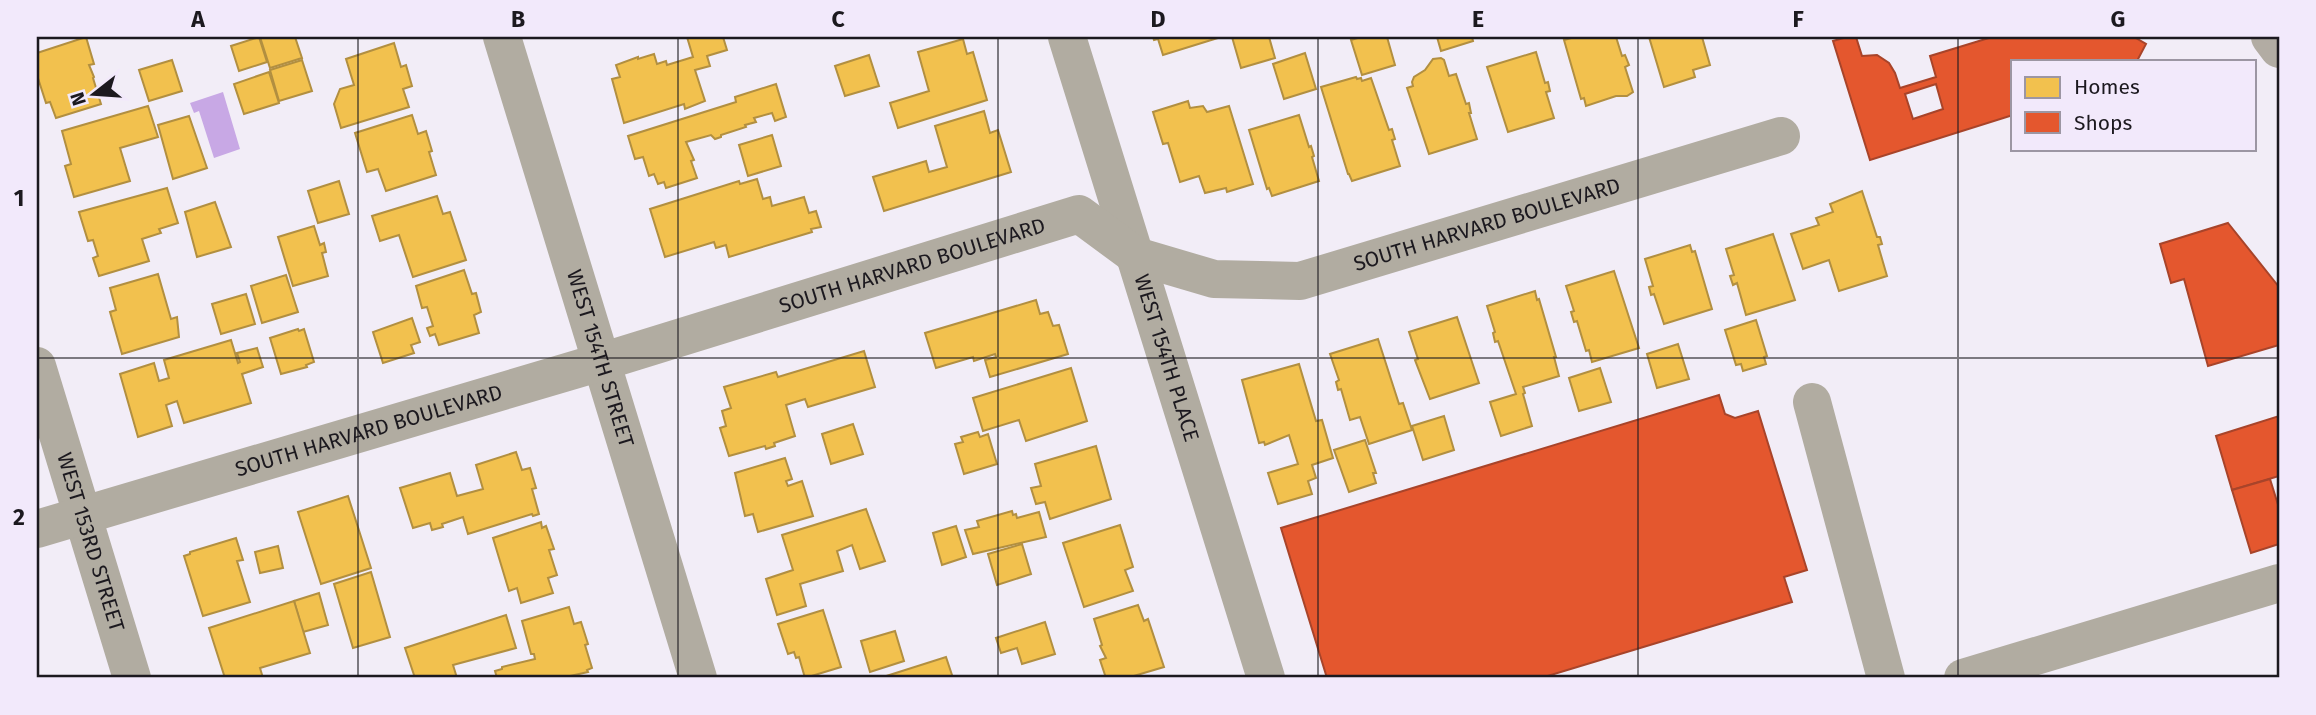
<svg xmlns="http://www.w3.org/2000/svg" width="2316" height="715" font-family="'Fira Sans',sans-serif">
  <rect width="100%" height="100%" fill="#f2edf7"/>
  <polygon fill="#c8a8e5" points="223,92 240,149 214,158 199,111 194,113 190,103"/>
  <g fill="#f2c14e" stroke="#b28f40" stroke-width="2">
    <polygon points="86,37 94,64 89,65 94,77 93,78 101,104 56,118 50,102 46,103 37,75 37,53"/>
    <polygon points="259,37 267,62 239,71 231,46"/>
    <polygon points="260,37 295,37 302,58 270,68"/>
    <polygon points="687,37 723,37 727,50 707,56 710,66 695,70 705,101 685,109 684,104 624,123 612,79 620,77 616,65 638,57 638,59 654,54 657,64 666,61 667,65 693,57"/>
    <polygon points="1153,37 1221,37 1163,55 1158,39 1154,40"/>
    <polygon points="1232,37 1269,37 1275,58 1241,68"/>
    <polygon points="1361,37 1387,37 1395,65 1362,75 1351,40"/>
    <polygon points="1437,37 1472,37 1473,41 1441,51"/>
    <polygon points="1575,37 1616,37 1622,56 1625,55 1629,65 1625,67 1633,92 1627,96 1616,96 1586,106 1584,98 1581,99 1564,40"/>
    <polygon points="1649,37 1702,37 1710,65 1693,70 1695,77 1664,87"/>
    <polygon points="963,39 967,54 973,52 987,100 898,128 890,103 929,91 918,52"/>
    <polygon points="394,43 401,67 406,65 412,86 403,89 409,107 341,128 334,104 340,89 354,85 346,59"/>
    <polygon points="1536,52 1545,83 1548,82 1550,91 1546,92 1554,118 1508,132 1487,67"/>
    <polygon points="1305,53 1316,89 1284,99 1273,64"/>
    <polygon points="869,55 879,86 845,96 835,66"/>
    <polygon points="1441,58 1444,60 1449,76 1456,74 1466,104 1469,103 1471,113 1469,113 1477,139 1429,154 1407,88 1413,86 1412,82 1414,77 1425,70 1433,59"/>
    <polygon points="172,60 182,91 149,101 139,70"/>
    <polygon points="302,60 312,91 279,101 270,70"/>
    <polygon points="269,72 279,103 244,114 234,84"/>
    <polygon points="1356,77 1357,79 1361,78 1362,81 1371,78 1389,130 1392,129 1395,139 1392,140 1400,166 1352,181 1349,174 1348,174 1321,87"/>
    <polygon points="776,84 786,117 775,121 772,113 754,118 756,122 745,125 746,127 721,135 721,137 715,139 711,135 686,142 694,160 691,161 697,178 666,188 664,182 658,184 654,174 649,176 643,157 635,159 628,136 736,102 735,97"/>
    <polygon points="1188,101 1190,108 1203,106 1207,112 1229,106 1253,184 1227,192 1226,188 1205,193 1199,176 1180,182 1168,143 1163,144 1153,112"/>
    <polygon points="148,106 158,137 120,148 130,181 74,197 65,166 71,164 62,131"/>
    <polygon points="984,111 990,133 998,130 1011,172 884,211 873,177 926,161 929,172 947,167 935,126"/>
    <polygon points="412,115 418,134 426,131 432,151 429,152 436,175 386,191 378,169 367,172 355,133"/>
    <polygon points="1299,115 1309,147 1311,146 1314,156 1312,157 1319,181 1272,196 1269,188 1267,189 1249,130"/>
    <polygon points="189,116 207,168 173,179 158,125"/>
    <polygon points="772,135 781,166 748,176 739,145"/>
    <polygon points="757,179 763,199 770,197 772,206 804,197 809,213 816,211 821,227 811,229 812,232 729,257 726,245 716,248 714,242 665,257 650,209 739,181 740,184"/>
    <polygon points="339,181 349,214 318,223 308,191"/>
    <polygon points="167,188 178,223 159,229 161,233 142,239 149,261 99,276 93,258 98,256 93,240 88,241 79,212"/>
    <polygon points="1862,191 1877,237 1880,237 1882,244 1878,245 1887,276 1839,291 1829,260 1803,269 1791,234 1819,225 1816,218 1833,212 1830,204"/>
    <polygon points="437,196 443,214 450,212 466,260 413,277 399,235 380,241 372,216"/>
    <polygon points="215,202 231,247 197,257 185,212"/>
    <polygon points="314,226 320,245 324,243 326,252 322,253 328,276 293,286 278,237"/>
    <polygon points="1773,234 1795,300 1746,315 1737,283 1733,285 1730,276 1734,275 1726,249"/>
    <polygon points="1690,245 1692,252 1695,251 1712,309 1664,324 1654,294 1651,295 1649,287 1653,286 1645,259"/>
    <polygon points="464,270 472,294 476,293 481,312 474,315 479,333 439,345 435,334 430,336 427,328 433,326 427,307 422,308 416,286"/>
    <polygon points="1614,271 1639,348 1592,362 1589,350 1586,351 1577,321 1574,322 1571,312 1574,311 1566,286"/>
    <polygon points="158,274 171,319 177,317 179,337 122,354 110,312 116,310 110,288"/>
    <polygon points="286,275 298,312 262,323 251,286"/>
    <polygon points="1535,291 1537,300 1539,299 1556,357 1554,357 1559,376 1523,387 1525,393 1523,394 1532,426 1501,436 1490,402 1516,394 1498,341 1495,342 1493,333 1495,332 1487,306"/>
    <polygon points="246,294 255,324 221,334 212,304"/>
    <polygon points="1036,300 1040,314 1048,312 1053,326 1059,325 1068,354 990,377 985,360 996,357 995,354 974,361 973,357 936,368 925,333"/>
    <polygon points="1457,317 1479,383 1430,399 1415,360 1418,359 1409,332"/>
    <polygon points="412,318 420,342 411,345 414,353 383,363 373,332"/>
    <polygon points="1756,320 1767,356 1764,357 1766,364 1743,371 1741,364 1736,365 1725,330"/>
    <polygon points="298,329 299,331 304,329 314,362 306,365 307,367 281,374 270,338"/>
    <polygon points="1378,339 1399,404 1403,403 1412,430 1369,444 1360,417 1350,420 1341,389 1338,390 1336,382 1339,380 1330,354"/>
    <polygon points="231,340 238,363 240,362 237,353 257,348 263,367 242,374 251,403 184,423 177,401 166,405 172,426 138,437 120,374 154,363 159,381 169,378 164,360"/>
    <polygon points="1678,344 1689,379 1657,388 1647,354"/>
    <polygon points="864,351 875,387 808,407 805,399 786,405 795,436 774,443 775,446 766,449 765,446 729,456 720,428 726,426 722,411 731,408 724,387 776,372 778,377"/>
    <polygon points="1299,364 1316,421 1322,420 1333,458 1312,465 1316,478 1308,481 1312,494 1278,504 1268,473 1298,464 1289,435 1265,445 1264,442 1259,443 1242,380"/>
    <polygon points="1071,368 1087,421 1026,441 1019,420 983,431 973,398"/>
    <polygon points="1600,368 1611,402 1579,411 1569,378"/>
    <polygon points="1444,416 1454,450 1423,460 1412,426"/>
    <polygon points="853,424 863,454 831,464 822,434"/>
    <polygon points="978,432 980,437 988,434 997,464 964,474 955,444 963,442 961,437"/>
    <polygon points="1365,440 1376,473 1373,473 1376,483 1349,492 1334,450"/>
    <polygon points="1096,446 1111,499 1050,519 1045,502 1036,504 1031,488 1041,486 1035,464"/>
    <polygon points="516,452 522,470 530,468 536,488 532,489 539,514 533,516 532,514 468,534 463,517 442,524 443,527 432,530 430,523 413,528 400,488 450,473 457,496 483,489 476,465"/>
    <polygon points="785,458 792,479 786,481 788,486 802,481 813,516 758,532 753,514 745,516 735,473"/>
    <polygon points="348,496 371,568 321,584 298,512"/>
    <polygon points="866,509 885,561 860,569 852,545 837,551 843,571 800,584 806,606 777,615 766,579 793,570 782,535"/>
    <polygon points="1012,511 1013,515 1016,514 1017,518 1039,512 1046,537 973,554 965,530 979,527 977,521"/>
    <polygon points="541,522 542,528 546,526 554,549 549,550 557,575 548,578 553,593 521,603 517,588 509,591 493,538"/>
    <polygon points="1120,525 1133,567 1125,570 1133,591 1084,607 1063,543"/>
    <polygon points="956,526 966,557 942,565 933,533"/>
    <polygon points="236,538 243,560 237,561 250,602 203,616 184,556 190,554 190,552"/>
    <polygon points="1022,544 1031,574 997,585 988,554"/>
    <polygon points="278,546 283,568 260,573 255,552"/>
    <polygon points="371,572 390,637 353,648 334,584"/>
    <polygon points="319,593 328,625 303,632 294,601"/>
    <polygon points="294,601 310,653 260,668 263,678 223,678 224,675 209,628"/>
    <polygon points="1138,605 1144,621 1148,619 1164,667 1127,678 1106,678 1100,660 1106,658 1100,646 1102,645 1094,619"/>
    <polygon points="569,607 574,624 581,622 588,644 585,645 592,668 587,670 588,672 561,678 497,678 495,671 502,669 502,667 535,659 534,654 531,654 522,621"/>
    <polygon points="823,610 841,667 805,678 799,657 796,658 794,652 788,654 778,624"/>
    <polygon points="506,615 516,648 453,665 457,678 415,678 405,648"/>
    <polygon points="1045,622 1055,654 1022,664 1017,648 1001,653 996,638"/>
    <polygon points="895,631 904,661 870,672 861,641"/>
    <polygon points="946,657 953,678 880,678"/>
  </g>
  <g fill="#e4572e" stroke="#a8442a" stroke-width="2" fill-rule="evenodd">
    <path d="M 1847,37 L 1856,37 L 1862,56 L 1877,55 L 1889,63 L 1895,73 L 1900,88 L 1936,77 L 1930,56 L 1992,37 L 2134,37 L 2146,44 L 2137,61 L 2013,61 L 2013,115 L 1870,160 L 1833,41 ZM 1936,84 L 1943,109 L 1913,119 L 1905,94 Z"/>
    <polygon points="2228,223 2279,287 2279,345 2208,366 2184,279 2171,283 2160,244"/>
    <polygon points="1719,395 1725,414 1735,418 1758,411 1807,570 1784,577 1792,602 1541,678 1327,678 1281,528"/>
    <polygon points="2279,416 2279,476 2232,490 2216,436"/>
    <polygon points="2270,479 2279,508 2279,544 2251,553 2232,490"/>
  </g>
  <g fill="none" stroke-linecap="round" stroke-linejoin="round">
    <g stroke="#b1aca1" stroke-width="38">
      <path id="s1" d="M 502,37 L 698,678"/>
      <path id="s2" d="M 1067,37 L 1266,678"/>
      <path id="s3" d="M 37,366 L 132,678"/>
      <polyline points="1812,402 1886,678"/>
      <path id="s4" d="M 37,529 L 601,362 L 1079,214 L 1136,256 L 1214,279 L 1300,281 L 1781,136"/>
      <polyline points="1963,678 2279,583"/>
    </g>
    <polyline stroke="#b2aca3" stroke-width="38" points="2270,37 2279,49"/>
  </g>
  <path fill="none" stroke="#1c191f" stroke-width="2" stroke-opacity="0.55" d="M 358,37 L 358,678M 678,37 L 678,678M 998,37 L 998,678M 1318,37 L 1318,678M 1638,37 L 1638,678M 1958,37 L 1958,678M 37,358 L 2279,358"/>
  <g text-anchor="middle" stroke-width="7" stroke-linejoin="round" paint-order="stroke">
    <g font-size="21" fill="#1c191f" stroke="#f2e9fb">
      <text dy="7" stroke="none"><textPath href="#s4" startOffset="1522">SOUTH HARVARD BOULEVARD</textPath></text>
      <text dy="7" stroke="none"><textPath href="#s4" startOffset="914">SOUTH HARVARD BOULEVARD</textPath></text>
      <text dy="7" stroke="none"><textPath href="#s2" startOffset="336">WEST 154TH PLACE</textPath></text>
      <text dy="7" stroke="none"><textPath href="#s1" startOffset="336">WEST 154TH STREET</textPath></text>
      <text dy="7" stroke="none"><textPath href="#s4" startOffset="346">SOUTH HARVARD BOULEVARD</textPath></text>
      <text dy="7" stroke="none"><textPath href="#s3" startOffset="184">WEST 153RD STREET</textPath></text>
    </g>
  </g>
  <rect width="2316" height="715" fill="none" stroke="#f2e9fb" stroke-width="77"/>
  <rect x="2011" y="60" width="245" height="91" fill="#f2e9fb" stroke="#9c96a3" stroke-width="2"/>
  <rect x="2025" y="77" width="35" height="21" fill="#f2c14e" stroke="#9c96a3" stroke-width="2"/>
  <text x="2074" y="94" font-size="21" fill="#1c191f">Homes</text>
  <rect x="2025" y="112" width="35" height="21" fill="#e4572e" stroke="#9c96a3" stroke-width="2"/>
  <text x="2074" y="130" font-size="21" fill="#1c191f">Shops</text>
  <g transform="translate(94 94) rotate(253)" stroke="#f2e9fb" stroke-width="5" paint-order="stroke">
  <path d="M0-5L12 26L0 18L-12 26Z" fill="#1c191f"/>
  <text y="-10" font-size="19" font-weight="bold" text-anchor="middle" fill="#1c191f">N</text>
  </g>
  <rect x="38" y="38" width="2240" height="638" fill="none" stroke="#1c191f" stroke-width="2.5"/>
  <g font-size="23" text-anchor="middle" font-weight="bold" fill="#1c191f">
    <text x="198" y="27">A</text>
    <text x="518" y="27">B</text>
    <text x="838" y="27">C</text>
    <text x="1158" y="27">D</text>
    <text x="1478" y="27">E</text>
    <text x="1798" y="27">F</text>
    <text x="2118" y="27">G</text>
    <text x="19" y="206">1</text>
    <text x="19" y="525">2</text>
  </g>
</svg>
